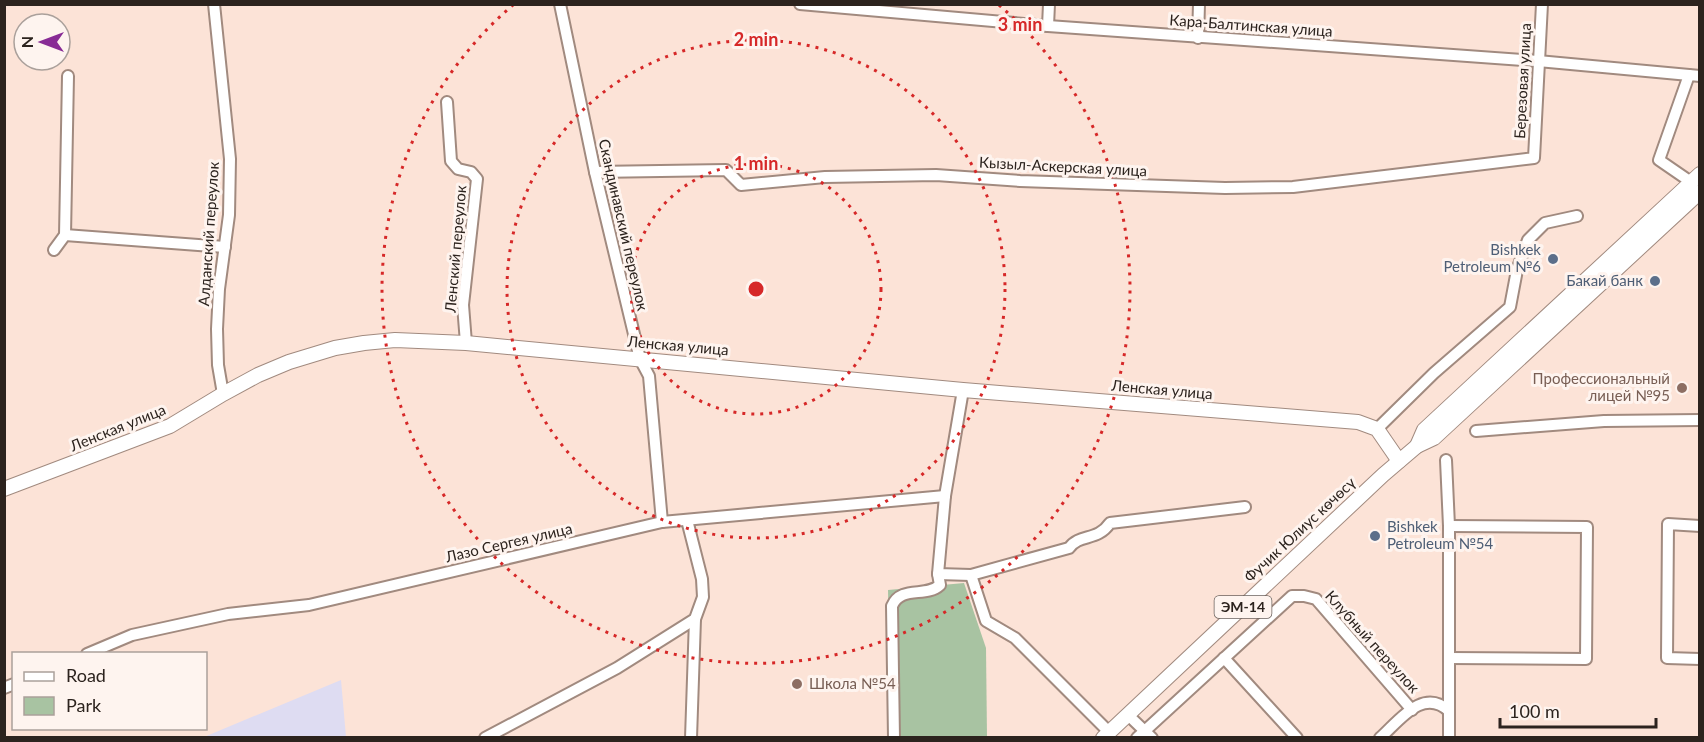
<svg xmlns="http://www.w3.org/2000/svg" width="1704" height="742" font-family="Lato,sans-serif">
  <rect width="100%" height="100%" fill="#fce3d7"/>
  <polygon fill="#dedcf2" points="341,680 346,737 204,737"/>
  <polygon fill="#a8c3a2" points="964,583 986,648 987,737 891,737 888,590"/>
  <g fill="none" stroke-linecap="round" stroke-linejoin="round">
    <g stroke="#a18a7f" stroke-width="14">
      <g id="minor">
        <polyline points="214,4 230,159 229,215 219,289 217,329 218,365 223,394"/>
        <polyline points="560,4 595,172 640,359 649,376 662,522"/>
        <polyline points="800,4 1048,26 1538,61 1700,76"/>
        <polyline points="1048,26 1049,4"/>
        <polyline points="1198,38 1199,4"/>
        <polyline points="1689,75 1659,160 1691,182"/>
        <polyline points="447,102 451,161 458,169 471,172 477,179 463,305 466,343"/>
        <polyline points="595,172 726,170 741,185 825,177 936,175 1020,181 1225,188 1293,187 1534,158 1542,4"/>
        <polyline points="65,235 225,247"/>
        <polyline points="54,250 65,235 68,76"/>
        <path d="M 963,390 L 945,496 L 938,574 L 971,575 L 1069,548 C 1080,533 1097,542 1110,523 L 1245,507"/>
        <polyline points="1377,429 1434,373 1510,307 1517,270 1528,240 1545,223 1577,216"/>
        <polyline points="1476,431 1604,421 1700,420"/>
        <polyline points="1446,460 1449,526 1449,738"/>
        <polyline points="1449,526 1587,527 1586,659 1449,658"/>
        <polyline points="1700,526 1668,524 1667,658 1700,659"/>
        <polyline points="971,575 986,621 1015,638 1109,732"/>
        <polyline points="87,654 132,635 228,614 309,605 662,522 945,496"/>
        <polyline points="1224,658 1297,738"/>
        <polyline points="4,688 14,684"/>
        <polyline points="1128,715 1152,738"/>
        <polyline points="485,738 617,668 695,619 703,597 702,579 687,520"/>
        <polyline points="691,738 695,619"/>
        <path d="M 894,738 L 892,606 C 901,585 926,598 940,585 L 938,574"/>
        <polyline points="1137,738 1292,596 1304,596 1316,599 1412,710"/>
        <path d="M 1380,738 C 1400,720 1423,687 1449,711"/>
      </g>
    </g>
    <g stroke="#a18a7f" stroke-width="16">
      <g id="major">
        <polyline points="1417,446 1424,430 1700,174"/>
        <polyline points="4,489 170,426 223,394 258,375 289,362 335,348 364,343 395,340 466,343 963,390 1358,422 1377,429 1399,461"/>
        <polyline points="1103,738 1383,475 1417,446 1434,438 1700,192"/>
      </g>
    </g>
    <use href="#minor" stroke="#fff" stroke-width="10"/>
    <use href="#major" stroke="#fff" stroke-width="14"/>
  </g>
  <g fill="none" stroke="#d62828" stroke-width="3" stroke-dasharray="3 6">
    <circle cx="756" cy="289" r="125"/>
    <circle cx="756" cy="289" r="249"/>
    <path d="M999 5A374 374 0 1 1 513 5"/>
  </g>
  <g fill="#5c6f8a" stroke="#fef4ef" stroke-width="2">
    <circle cx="1553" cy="259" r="6"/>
    <circle cx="1655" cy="281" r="6"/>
    <circle cx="1375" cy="536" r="6"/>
  </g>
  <g fill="#8d6e63" stroke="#fef4ef" stroke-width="2">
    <circle cx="1682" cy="388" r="6"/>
    <circle cx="797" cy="684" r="6"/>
  </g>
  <g text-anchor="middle" stroke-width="6" stroke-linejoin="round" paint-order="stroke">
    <rect fill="#fef4ef" stroke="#6b625d" stroke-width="1.5" x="1214.5" y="596" width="57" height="22" rx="4.5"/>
    <g font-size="14" font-weight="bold" fill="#2c231e">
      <text x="1243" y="612">ЭМ-14</text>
    </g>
    <g font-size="15" fill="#2c231e" stroke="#fef4ef">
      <text transform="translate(1251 26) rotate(4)" y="5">Кара-Балтинская улица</text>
      <text transform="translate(1523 81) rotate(-87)" y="5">Березовая улица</text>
      <text transform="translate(1063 167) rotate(3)" y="5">Кызыл-Аскерская улица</text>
      <text transform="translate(623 225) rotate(77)" y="5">Скандинавский переулок</text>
      <text transform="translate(209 234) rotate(-86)" y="5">Алданский переулок</text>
      <text transform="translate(456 249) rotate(-85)" y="5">Ленский переулок</text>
      <text transform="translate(678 346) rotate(5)" y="5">Ленская улица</text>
      <text transform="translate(1162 390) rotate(5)" y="5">Ленская улица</text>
      <text transform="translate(118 428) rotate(-22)" y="5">Ленская улица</text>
      <text transform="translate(1300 530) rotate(-43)" y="5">Фучик Юлиус көчөсү</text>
      <text transform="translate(509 543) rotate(-13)" y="5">Лазо Сергея улица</text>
      <text transform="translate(1372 642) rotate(48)" y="5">Клубный переулок</text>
    </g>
    <g font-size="15" fill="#4e5e75" stroke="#fef4ef" text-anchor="end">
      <text x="1541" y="255">Bishkek<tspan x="1541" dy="17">Petroleum №6</tspan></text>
      <text x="1643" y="286">Бакай банк</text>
      <text x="1387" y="532" text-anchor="start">Bishkek<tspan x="1387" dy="17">Petroleum №54</tspan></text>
    </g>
    <g font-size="15" fill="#785e54" stroke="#fef4ef" text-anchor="end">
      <text x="1670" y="384">Профессиональный<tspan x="1670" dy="17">лицей №95</tspan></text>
      <text x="809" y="689" text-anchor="start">Школа №54</text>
    </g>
  </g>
  <circle cx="756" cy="289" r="9" fill="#d62828" stroke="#fef4ef" stroke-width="3"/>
  <g font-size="18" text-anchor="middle" font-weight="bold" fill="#d62828" stroke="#fef4ef" stroke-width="6" stroke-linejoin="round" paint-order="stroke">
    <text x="1020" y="31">3 min</text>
    <text x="756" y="46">2 min</text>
    <text x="756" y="170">1 min</text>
  </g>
  <rect width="1704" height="742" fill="none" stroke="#2c231e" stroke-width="12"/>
  <rect x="12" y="652" width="195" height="78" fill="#fef4ef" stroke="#aaa09b" stroke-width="1.5"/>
  <rect x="24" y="672" width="30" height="9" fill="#ffffff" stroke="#aaa09b" stroke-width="1.5"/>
  <text x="66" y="682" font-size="18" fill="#2c231e">Road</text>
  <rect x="24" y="697" width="30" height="18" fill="#a8c3a2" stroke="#aaa09b" stroke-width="1.5"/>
  <text x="66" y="712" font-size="18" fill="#2c231e">Park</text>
  <g transform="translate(42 42) rotate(270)"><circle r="28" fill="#fef4ef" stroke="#aaa09b" stroke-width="1.5"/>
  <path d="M0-4.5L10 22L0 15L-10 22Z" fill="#882b95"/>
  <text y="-9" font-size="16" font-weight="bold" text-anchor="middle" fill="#2c231e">N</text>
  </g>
  <path d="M1500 718v9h156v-9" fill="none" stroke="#2c231e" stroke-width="3"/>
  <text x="1509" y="718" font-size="18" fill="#2c231e" stroke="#fef4ef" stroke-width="4.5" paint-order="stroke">100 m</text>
</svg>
